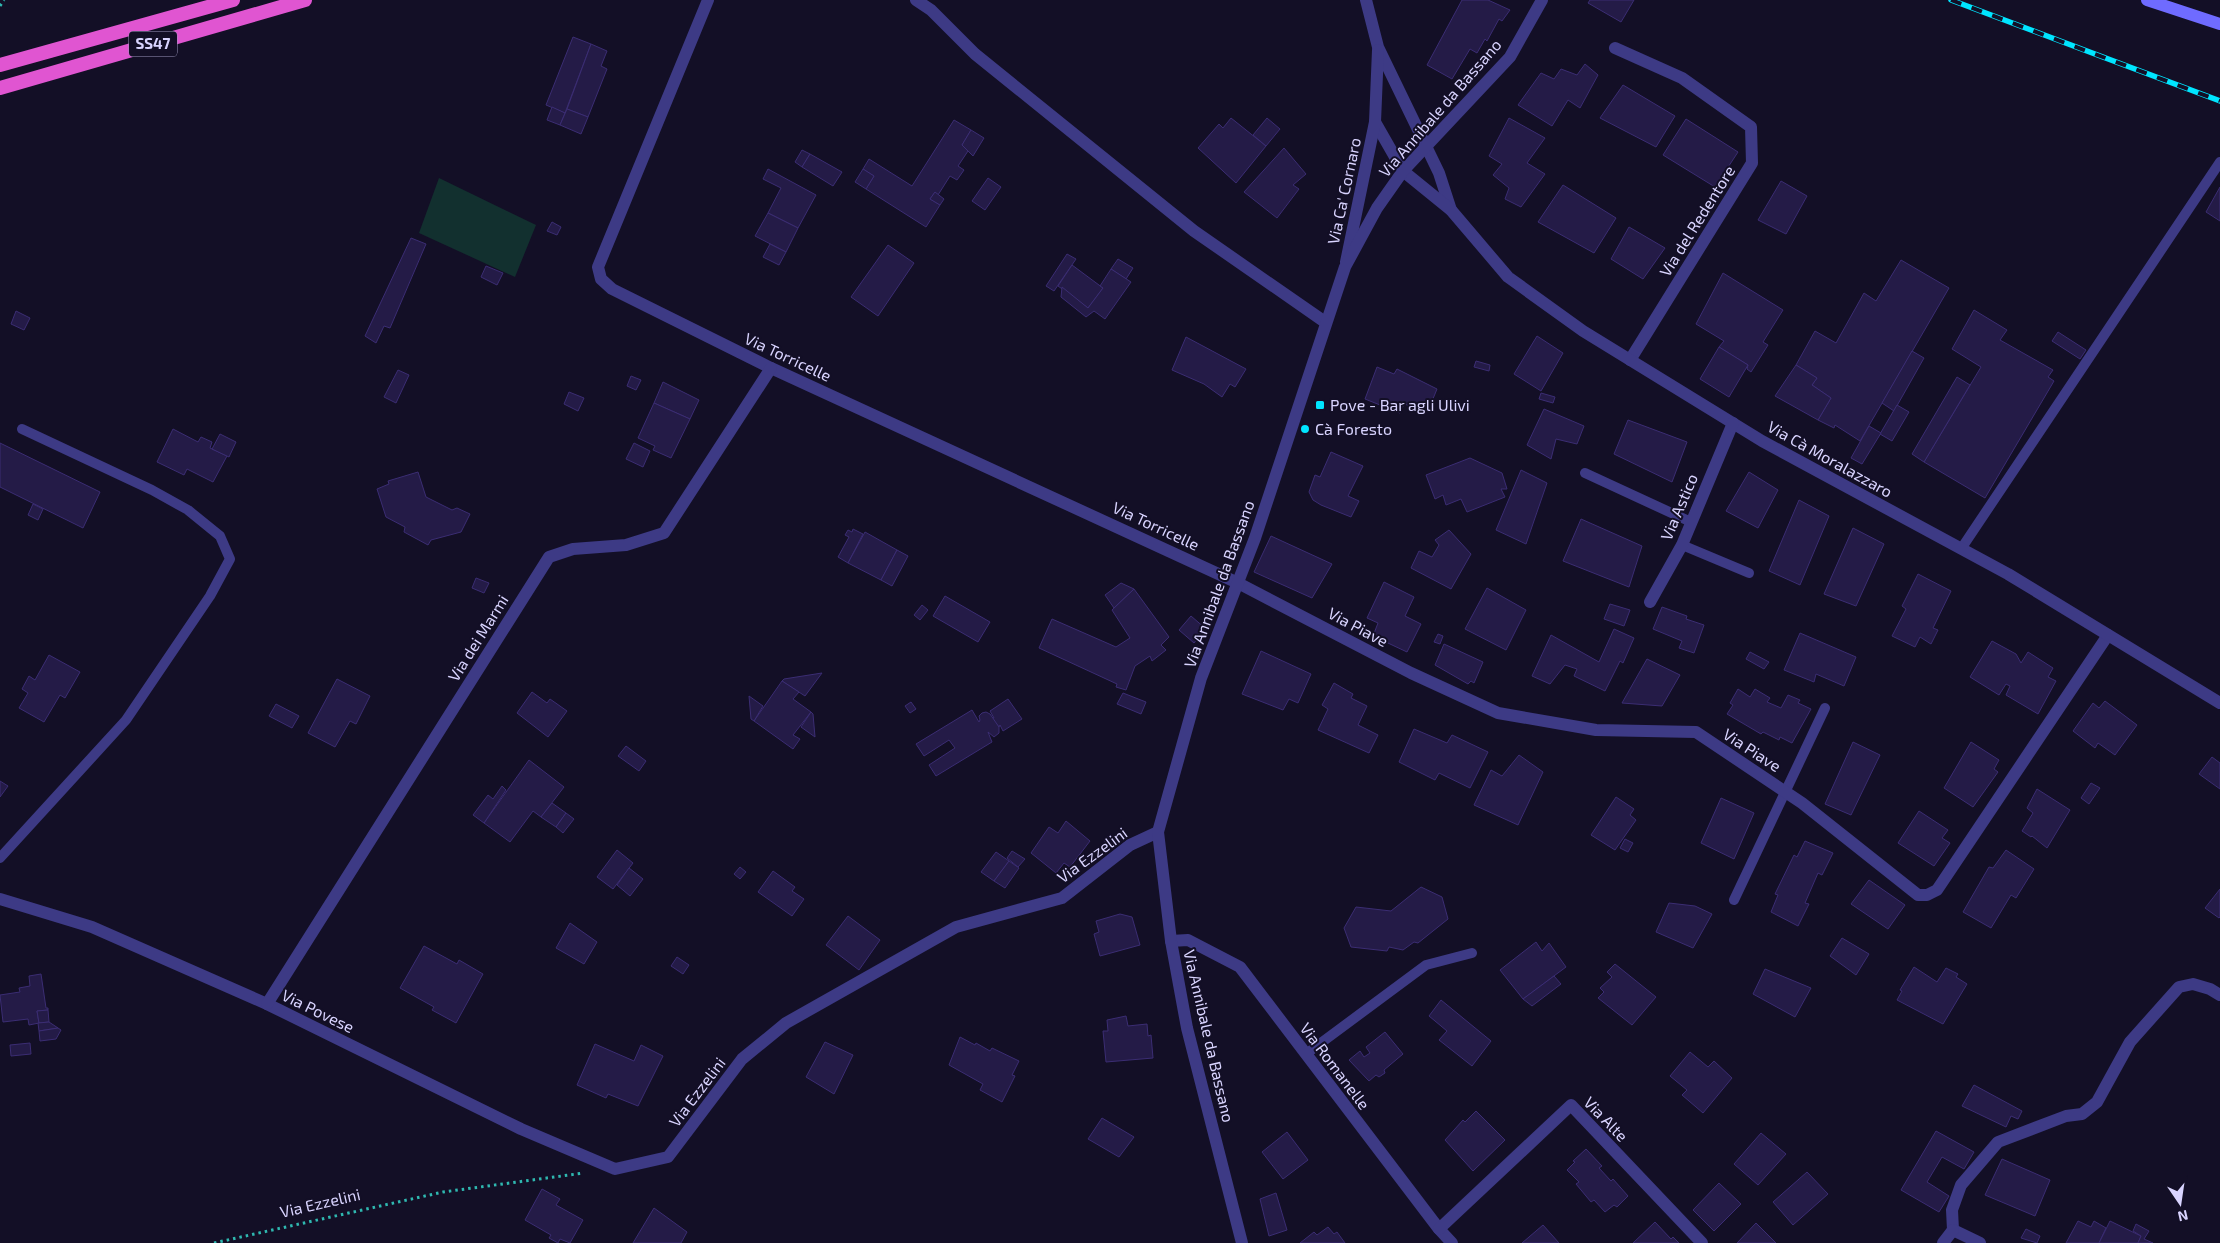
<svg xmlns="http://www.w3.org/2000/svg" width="2220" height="1243" font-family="'Exo 2',sans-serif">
  <rect width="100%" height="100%" fill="#130f26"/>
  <polygon fill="#12302f" points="439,178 536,225 515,277 419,233"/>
  <g fill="#241b47" stroke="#3b2d73">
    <polygon points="1462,0 1488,0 1510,10 1502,21 1499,19 1487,41 1485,39 1477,53 1470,49 1452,79 1427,65"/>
    <polygon points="1590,0 1634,0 1621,22 1588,3"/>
    <polygon points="573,37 591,44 565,113 546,105"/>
    <polygon points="591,44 607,51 601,66 607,69 588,117 567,109"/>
    <polygon points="1585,64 1598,75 1580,108 1568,100 1552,126 1518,105 1541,73 1554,79 1561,69 1577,75"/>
    <polygon points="1623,85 1675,116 1656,147 1600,118"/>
    <polygon points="552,107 565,113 560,125 547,120"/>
    <polygon points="567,109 588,117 581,134 560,125"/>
    <polygon points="1231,118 1266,146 1236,183 1198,148 1219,124 1223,128"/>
    <polygon points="1267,118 1280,129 1266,146 1253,135"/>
    <polygon points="1509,118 1545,138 1527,163 1545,174 1521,207 1505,199 1509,188 1493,175 1502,164 1489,156"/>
    <polygon points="1686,119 1738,152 1715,187 1663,155"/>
    <polygon points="954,120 971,130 962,145 968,151 958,166 964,170 957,180 950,176 938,195 935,192 930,199 940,205 926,227 866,189 874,176 863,169 869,159 912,186"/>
    <polygon points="971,130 984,138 973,156 962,145"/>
    <polygon points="1284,148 1306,174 1293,185 1299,189 1277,218 1244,192"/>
    <polygon points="802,150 810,154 802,167 795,162"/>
    <polygon points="810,154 842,172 833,186 802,167"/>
    <polygon points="768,169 816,195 798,228 768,213 781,188 763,179"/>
    <polygon points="863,169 874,176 866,189 855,182"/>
    <polygon points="988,178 1001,187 985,210 972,201"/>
    <polygon points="1781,181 1807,196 1786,234 1758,220"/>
    <polygon points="1563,185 1616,218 1594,253 1538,222"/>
    <polygon points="2220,187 2220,221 2206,212"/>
    <polygon points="935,192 944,199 940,205 930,199"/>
    <polygon points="768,213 798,228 786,252 755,236"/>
    <polygon points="552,222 561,227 557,235 547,231"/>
    <polygon points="1629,227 1665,248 1643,279 1611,259"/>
    <polygon points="411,238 426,244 390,328 384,326 376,343 365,336"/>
    <polygon points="770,244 786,252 779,265 763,257"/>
    <polygon points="888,245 914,263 878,316 851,297"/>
    <polygon points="1067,254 1076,259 1054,291 1046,286"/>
    <polygon points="1118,259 1133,268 1126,279 1111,269"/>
    <polygon points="1901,260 1949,288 1860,441 1835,425 1834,428 1818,420 1831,398 1812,385 1817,378 1796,365 1815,331 1836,343 1864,293 1876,301"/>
    <polygon points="1072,265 1103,288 1088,308 1058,286"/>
    <polygon points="486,266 503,273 497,285 481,277"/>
    <polygon points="1111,269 1131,282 1105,319 1094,311 1086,317 1061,297 1062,287 1088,308 1103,288 1100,286"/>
    <polygon points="1723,273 1783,310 1763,342 1768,345 1751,372 1747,369 1748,365 1719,347 1724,341 1696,324"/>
    <polygon points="1974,310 2007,330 2000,340 2053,370 2048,377 2054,381 1985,498 1924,462 1981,367 1952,349"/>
    <polygon points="16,311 30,318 24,330 11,324"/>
    <polygon points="2058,332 2086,350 2080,359 2052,341"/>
    <polygon points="1537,336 1563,353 1541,391 1514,374"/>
    <polygon points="1186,337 1246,369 1235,387 1230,384 1222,397 1204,384 1172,370"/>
    <polygon points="1719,347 1748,365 1729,397 1700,379"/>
    <polygon points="1912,351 1924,358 1894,411 1882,403"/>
    <polygon points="1476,361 1490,365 1489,371 1474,367"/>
    <polygon points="1796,365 1817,378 1812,385 1831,398 1818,420 1775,396"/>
    <polygon points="1377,367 1394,374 1397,369 1437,389 1428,411 1404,404 1400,413 1365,399"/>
    <polygon points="398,370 409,375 396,403 384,397"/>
    <polygon points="631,376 641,380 636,390 627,386"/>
    <polygon points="1957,377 1970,385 1924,462 1912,454"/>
    <polygon points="663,382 699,400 690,419 654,403"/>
    <polygon points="569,392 584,398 578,411 564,404"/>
    <polygon points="1541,393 1555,397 1553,403 1539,399"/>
    <polygon points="654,403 690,419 671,458 653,450 655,446 638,438"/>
    <polygon points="1897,405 1909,412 1892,441 1880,434"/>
    <polygon points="1544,409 1584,426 1577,444 1556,439 1551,459 1527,445"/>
    <polygon points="1628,420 1687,442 1672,482 1614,454"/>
    <polygon points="1869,426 1881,433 1862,464 1851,458"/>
    <polygon points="173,429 198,442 201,437 212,442 210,448 227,456 213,482 187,469 184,475 157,462"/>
    <polygon points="220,434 236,442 229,457 212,449"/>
    <polygon points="0,443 100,492 83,528 0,487"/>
    <polygon points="634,443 650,451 643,467 626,459"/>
    <polygon points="1331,452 1363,466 1348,496 1359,501 1351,517 1321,505 1313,500 1309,492 1315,475 1320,477"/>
    <polygon points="1470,458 1502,473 1507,489 1501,489 1505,497 1467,512 1461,499 1446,505 1443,495 1435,499 1426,475"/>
    <polygon points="1521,470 1547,483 1526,544 1496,530"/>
    <polygon points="418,472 426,497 452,510 457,508 470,514 461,532 431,540 428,545 404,532 405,527 386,517 377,489 389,484 388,481"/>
    <polygon points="1749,472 1778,490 1758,528 1726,511"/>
    <polygon points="1799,500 1829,516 1800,585 1769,571"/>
    <polygon points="33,504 43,509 38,520 28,515"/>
    <polygon points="1581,519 1642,546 1629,587 1563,561"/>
    <polygon points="1853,528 1884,544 1856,606 1824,594"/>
    <polygon points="853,529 863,534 848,563 838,557 849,537 845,535 848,530 852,532"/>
    <polygon points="1449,530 1471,554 1451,589 1411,568 1419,551 1432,557 1439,545 1435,540"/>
    <polygon points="865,532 897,550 881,580 848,563"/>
    <polygon points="1271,536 1332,564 1312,598 1254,572"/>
    <polygon points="897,550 908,556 892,586 881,580"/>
    <polygon points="1918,574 1951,591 1933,628 1938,630 1931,644 1920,637 1915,647 1892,636 1906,609 1902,606"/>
    <polygon points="476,578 489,583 484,593 472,588"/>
    <polygon points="1384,582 1414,597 1405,616 1421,624 1407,652 1373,636 1378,623 1367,618"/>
    <polygon points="1121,583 1134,589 1114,608 1105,595"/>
    <polygon points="1487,588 1526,610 1506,650 1465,629"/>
    <polygon points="1134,589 1169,637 1161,645 1166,650 1152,661 1150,656 1135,666 1126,690 1116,687 1117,684 1039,648 1052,619 1116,647 1130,638 1112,610"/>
    <polygon points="945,596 990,622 978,642 933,616"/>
    <polygon points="1610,604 1630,610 1624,626 1604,619"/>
    <polygon points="922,605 928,610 920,620 914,615"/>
    <polygon points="1662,607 1687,616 1686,619 1704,625 1694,653 1679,648 1682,641 1653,629"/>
    <polygon points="1191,616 1206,629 1194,643 1179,630"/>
    <polygon points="1614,629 1634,638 1623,663 1620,661 1605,691 1574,676 1577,669 1565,665 1550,684 1532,676 1551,635 1599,662"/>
    <polygon points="1800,633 1856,657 1844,686 1816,674 1814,682 1784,670"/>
    <polygon points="1438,634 1443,636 1440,644 1434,642"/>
    <polygon points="1992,641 2016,654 2021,663 2028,652 2053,668 2048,677 2056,681 2038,714 2006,695 2010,686 2006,684 1999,695 1970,677"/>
    <polygon points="1444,644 1483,662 1474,683 1471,681 1468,684 1435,665"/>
    <polygon points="1261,651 1311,674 1298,703 1289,699 1283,710 1242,694"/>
    <polygon points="1750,652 1769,662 1764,669 1746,659"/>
    <polygon points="49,655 80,672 65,698 60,695 44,722 19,708 28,693 22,689 29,676 35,680"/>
    <polygon points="1647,659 1680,675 1662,706 1622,703"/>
    <polygon points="822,673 805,696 782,681 784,679"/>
    <polygon points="337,679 370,696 356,724 350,721 335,747 308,733"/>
    <polygon points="782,681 799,692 793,699 811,712 793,735 800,739 793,749 754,721"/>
    <polygon points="1334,683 1353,694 1351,698 1367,706 1358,725 1378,735 1369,753 1318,730 1328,709 1322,705"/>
    <polygon points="1738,689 1750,697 1755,689 1770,698 1767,702 1781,708 1788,695 1800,700 1798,703 1811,709 1792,743 1780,737 1779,740 1763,732 1761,734 1727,714 1733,705 1730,703"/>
    <polygon points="532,692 547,703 550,699 567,711 548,737 517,713"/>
    <polygon points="1123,693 1146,702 1141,714 1117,704"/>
    <polygon points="749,696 763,706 754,721 751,719"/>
    <polygon points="1008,699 1022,719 1003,731 1000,725 999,727 992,719 994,718 990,711"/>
    <polygon points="2105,701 2137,725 2115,755 2098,743 2095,748 2073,731 2093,703 2099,708"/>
    <polygon points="911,702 916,709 910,713 905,706"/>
    <polygon points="276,704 299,716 292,728 269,716"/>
    <polygon points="972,710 979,722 980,720 979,716 982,713 986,712 990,714 999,727 999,733 994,737 988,732 992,742 936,776 929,765 955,748 949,740 924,756 916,744"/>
    <polygon points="811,712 813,714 815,737 801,727"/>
    <polygon points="1414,729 1447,743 1452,735 1488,752 1470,788 1439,773 1435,780 1399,762"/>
    <polygon points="1853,742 1880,755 1851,815 1825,804"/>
    <polygon points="1971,742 1999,760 1994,769 1998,772 1973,807 1944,788"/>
    <polygon points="626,746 646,761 639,771 618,756"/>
    <polygon points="1519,755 1543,772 1518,825 1474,805 1491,770 1502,776"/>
    <polygon points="2212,757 2220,763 2220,789 2199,774"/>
    <polygon points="529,760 564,787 541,817 533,811 510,842 484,823"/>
    <polygon points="0,781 8,786 0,797"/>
    <polygon points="2091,783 2100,788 2089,804 2081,798"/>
    <polygon points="502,786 506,790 484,823 473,815 488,795 493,799"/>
    <polygon points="2037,789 2070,810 2047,848 2032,836 2031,837 2022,831 2033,813 2027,808"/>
    <polygon points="1616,797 1634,809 1630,815 1636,820 1615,850 1591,835"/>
    <polygon points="1721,798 1754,813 1734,859 1701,843"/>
    <polygon points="552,803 566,813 556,827 541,817"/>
    <polygon points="1919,811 1948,830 1942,838 1950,843 1934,866 1898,843"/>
    <polygon points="566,813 574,819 563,833 556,827"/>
    <polygon points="1066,821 1090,841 1070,867 1064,863 1056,873 1031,853 1049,827 1058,833"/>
    <polygon points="1110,834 1117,840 1112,846 1104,841"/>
    <polygon points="1625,839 1633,843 1628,852 1620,848"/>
    <polygon points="1805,841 1833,853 1822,875 1818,873 1805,903 1809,904 1798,926 1771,912 1778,895 1775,894 1794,855 1797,857"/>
    <polygon points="617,850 633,863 613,889 597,877"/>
    <polygon points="2006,850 2034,869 2016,898 2011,895 1991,928 1963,912 1989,867 1993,868"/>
    <polygon points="1012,851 1025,859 1018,867 1007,858"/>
    <polygon points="996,852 1009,861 994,881 981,872"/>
    <polygon points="1009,861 1019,868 1005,888 994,881"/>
    <polygon points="740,867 746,872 740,879 734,874"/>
    <polygon points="629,868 643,879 630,896 617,885"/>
    <polygon points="773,871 795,887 792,891 804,899 792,916 758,892"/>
    <polygon points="1869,880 1905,905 1888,929 1851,904"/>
    <polygon points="1421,887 1442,897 1448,919 1418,943 1414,942 1403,950 1389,947 1387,951 1351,947 1344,928 1356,907 1391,911"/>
    <polygon points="2220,889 2220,917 2219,918 2205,908"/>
    <polygon points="1669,903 1695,906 1712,914 1693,948 1656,932"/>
    <polygon points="1120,914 1132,917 1140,945 1100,956 1094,934 1099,932 1096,921"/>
    <polygon points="848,916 880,940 859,970 826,945"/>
    <polygon points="570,923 597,942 584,964 556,948"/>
    <polygon points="1842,938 1869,954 1856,975 1830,956"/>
    <polygon points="1536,942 1542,951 1549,943 1566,967 1523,999 1500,970"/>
    <polygon points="424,946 457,964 459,960 483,974 456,1023 432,1010 434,1007 400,988"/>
    <polygon points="677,957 689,965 683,974 671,966"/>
    <polygon points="1615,964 1656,997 1632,1025 1598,998 1604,992 1600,988 1612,977 1607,972"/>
    <polygon points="1914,967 1937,982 1946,968 1958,974 1956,977 1967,984 1943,1024 1897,1000 1902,991 1900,990"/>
    <polygon points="1765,969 1811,988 1795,1017 1753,994"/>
    <polygon points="41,974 46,1008 48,1008 48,1010 37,1011 39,1023 29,1025 28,1019 3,1022 0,995 20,992 19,988 30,986 29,976"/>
    <polygon points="1554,976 1561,984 1532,1006 1523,999"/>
    <polygon points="1441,1000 1491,1041 1472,1066 1439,1040 1447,1031 1429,1016"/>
    <polygon points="48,1010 49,1022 39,1023 37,1011"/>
    <polygon points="1126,1016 1128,1026 1147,1024 1148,1036 1151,1035 1153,1058 1106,1062 1103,1031 1108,1031 1107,1020"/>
    <polygon points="49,1022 58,1028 39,1031 38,1023"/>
    <polygon points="58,1028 61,1030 56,1039 40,1041 39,1031"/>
    <polygon points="1385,1032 1403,1054 1384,1070 1385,1073 1379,1077 1376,1075 1369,1081 1349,1060 1360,1051 1364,1057 1370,1053 1366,1047"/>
    <polygon points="960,1037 975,1045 976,1043 990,1051 992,1048 1019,1061 1012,1075 1015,1076 1002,1102 980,1090 983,1084 949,1065"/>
    <polygon points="825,1042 853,1055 834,1094 806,1077"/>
    <polygon points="30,1043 31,1054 11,1056 10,1045"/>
    <polygon points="595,1044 634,1061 641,1045 663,1056 638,1106 608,1094 606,1098 577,1085"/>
    <polygon points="1690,1052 1708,1067 1714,1061 1732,1078 1703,1113 1682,1095 1687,1090 1670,1076"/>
    <polygon points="1974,1085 2022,1111 2018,1119 2011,1116 2006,1127 1962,1106"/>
    <polygon points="1476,1111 1505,1140 1473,1171 1445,1140 1463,1120 1465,1122"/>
    <polygon points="1102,1118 1134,1137 1119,1157 1088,1139"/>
    <polygon points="1936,1131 1974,1152 1964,1169 1942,1157 1927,1182 1949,1196 1939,1212 1901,1190"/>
    <polygon points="1287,1132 1308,1160 1283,1179 1262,1152"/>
    <polygon points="1761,1133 1786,1154 1758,1185 1734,1164"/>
    <polygon points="1586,1149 1602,1166 1599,1168 1611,1181 1613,1179 1628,1196 1617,1207 1614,1205 1605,1212 1594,1200 1591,1202 1576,1184 1579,1182 1567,1170 1575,1162 1573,1161"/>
    <polygon points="2002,1159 2050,1180 2035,1216 1985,1195"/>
    <polygon points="1807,1172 1828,1194 1793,1225 1773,1202"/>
    <polygon points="1719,1183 1741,1204 1714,1231 1693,1210"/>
    <polygon points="542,1189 560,1199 556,1205 583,1220 570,1243 560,1239 558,1243 549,1238 551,1235 525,1220"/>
    <polygon points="1276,1193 1287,1230 1269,1236 1260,1199"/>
    <polygon points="654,1208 687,1232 681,1243 633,1243"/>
    <polygon points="2078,1221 2091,1227 2094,1221 2106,1228 2099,1243 2066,1243"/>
    <polygon points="2110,1221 2141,1236 2138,1243 2099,1243"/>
    <polygon points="1655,1222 1671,1239 1673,1237 1679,1243 1633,1243"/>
    <polygon points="1756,1223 1776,1243 1737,1243"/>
    <polygon points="2136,1224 2149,1231 2144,1239 2153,1243 2138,1243 2141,1236 2133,1231"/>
    <polygon points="1543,1225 1559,1243 1522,1243"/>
    <polygon points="1328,1227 1334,1234 1337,1232 1345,1243 1300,1243 1314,1232 1317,1235"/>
    <polygon points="2026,1229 2040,1236 2037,1243 2021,1238"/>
  </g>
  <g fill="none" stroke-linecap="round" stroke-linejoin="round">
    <g stroke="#2fb8b0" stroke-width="3" stroke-dasharray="2.5 4" stroke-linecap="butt">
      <polyline points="0,6 4,0"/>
      <polyline points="214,1243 443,1192 584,1173"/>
    </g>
    <g stroke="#3d3a85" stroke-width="10">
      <polyline points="1585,473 1691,522"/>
      <polyline points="1682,545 1749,573"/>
      <polyline points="1961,549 2220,162"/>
      <polyline points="0,858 126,720 210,596 230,559 220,536 188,510 152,490 22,429"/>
      <polyline points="1734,900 1825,708"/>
      <polyline points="1306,1054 1426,965 1472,953"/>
    </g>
    <g stroke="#3d3a85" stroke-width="12">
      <polyline points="708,0 598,267 601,279 612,289 771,368 1238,583 1411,673 1498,713 1596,730 1696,732 1802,803 1918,895 1927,895 1937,890 2108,635"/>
      <polyline points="916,0 931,10 975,54 1194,231 1325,322"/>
      <polyline points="1366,0 1378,47 1439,173 1451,210"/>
      <polyline points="1615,48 1682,78 1751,127 1752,163 1630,360"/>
      <polyline points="1375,122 1403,171 1451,210 1508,277 1583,331 1762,441 2008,574 2220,703"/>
      <polyline points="1346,262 1375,122 1378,50"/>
      <polyline points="1650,602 1682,545 1733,423"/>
      <polyline points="0,899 92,927 267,1004 521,1129 615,1169 668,1157 742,1059 786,1023 956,927 1062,898 1130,845 1158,832"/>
      <polyline points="1171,941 1188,940 1240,967 1439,1229 1452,1243"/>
      <polyline points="267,1004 549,557 573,549 626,545 664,533 771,368"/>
      <polyline points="1439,1229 1571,1105 1702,1243"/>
      <polyline points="1953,1230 1952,1210 1961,1185 1998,1142 2066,1116 2082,1114 2097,1102 2130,1042 2179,987 2193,984 2210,989 2220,995"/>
      <polyline points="1953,1230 1980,1243"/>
      <polyline points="1943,1243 1953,1230"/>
    </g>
    <polyline stroke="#3d3a85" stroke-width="12" points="1242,1243 1187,1028 1171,941 1158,832 1201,678 1255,538 1345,267 1377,208 1403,171 1510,57 1542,0"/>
    <polyline stroke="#6f6bff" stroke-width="12" points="2147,0 2220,24"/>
    <g stroke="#e055d1" stroke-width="14">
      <polyline points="0,65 233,0"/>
      <polyline points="0,88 305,0"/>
    </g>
    <g stroke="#00e5ff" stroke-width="5.5">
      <polyline id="rail" points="1951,0 2220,101"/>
    </g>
    <use href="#rail" stroke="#130f26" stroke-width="4" stroke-dasharray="11" stroke-linecap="butt"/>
  </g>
  <g fill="#00e5ff" stroke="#130f26" stroke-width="2">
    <rect x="1315" y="400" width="10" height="10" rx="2.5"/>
    <circle cx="1305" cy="429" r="5"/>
  </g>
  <g text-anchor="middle" stroke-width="4" stroke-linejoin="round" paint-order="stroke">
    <rect fill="#130f26" stroke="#9e99be" stroke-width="1" x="129" y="31.5" width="48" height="25" rx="4"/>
    <g font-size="15" font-weight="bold" fill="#d9d4ff">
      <text x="153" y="49">SS47</text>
    </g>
    <g font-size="16" fill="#d9d4ff" stroke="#130f26">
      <text transform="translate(1440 108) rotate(-49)" y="6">Via Annibale da Bassano</text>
      <text transform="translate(1344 191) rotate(-78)" y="6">Via Ca' Cornaro</text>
      <text transform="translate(1697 221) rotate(-58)" y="6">Via del Redentore</text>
      <text transform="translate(788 357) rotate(25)" y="6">Via Torricelle</text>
      <text transform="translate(1830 459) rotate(29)" y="6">Via Cà Moralazzaro</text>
      <text transform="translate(1679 507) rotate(-67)" y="6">Via Astico</text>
      <text transform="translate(1156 526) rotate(25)" y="6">Via Torricelle</text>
      <text transform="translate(1219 584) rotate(-70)" y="6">Via Annibale da Bassano</text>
      <text transform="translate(1358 627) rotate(28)" y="6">Via Piave</text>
      <text transform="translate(478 638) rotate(-58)" y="6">Via dei Marmi</text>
      <text transform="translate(1752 750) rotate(33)" y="6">Via Piave</text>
      <text transform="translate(1092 855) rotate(-36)" y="6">Via Ezzelini</text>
      <text transform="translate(318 1011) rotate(26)" y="6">Via Povese</text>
      <text transform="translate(1209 1036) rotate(77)" y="6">Via Annibale da Bassano</text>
      <text transform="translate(1335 1066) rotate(53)" y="6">Via Romanelle</text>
      <text transform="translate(697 1092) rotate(-53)" y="6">Via Ezzelini</text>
      <text transform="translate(1606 1119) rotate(46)" y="6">Via Alte</text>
      <text transform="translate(320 1203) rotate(-13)" y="6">Via Ezzelini</text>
    </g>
    <g font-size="16" fill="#d9d4ff" stroke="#130f26" text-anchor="start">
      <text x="1330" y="411">Pove - Bar agli Ulivi</text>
      <text x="1315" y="435">Cà Foresto</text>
    </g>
  </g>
  <g transform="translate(2180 1203) rotate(167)" stroke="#130f26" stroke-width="4" paint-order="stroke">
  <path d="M0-4L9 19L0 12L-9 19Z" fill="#d9d4ff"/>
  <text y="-8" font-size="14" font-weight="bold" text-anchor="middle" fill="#d9d4ff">N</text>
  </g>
</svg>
